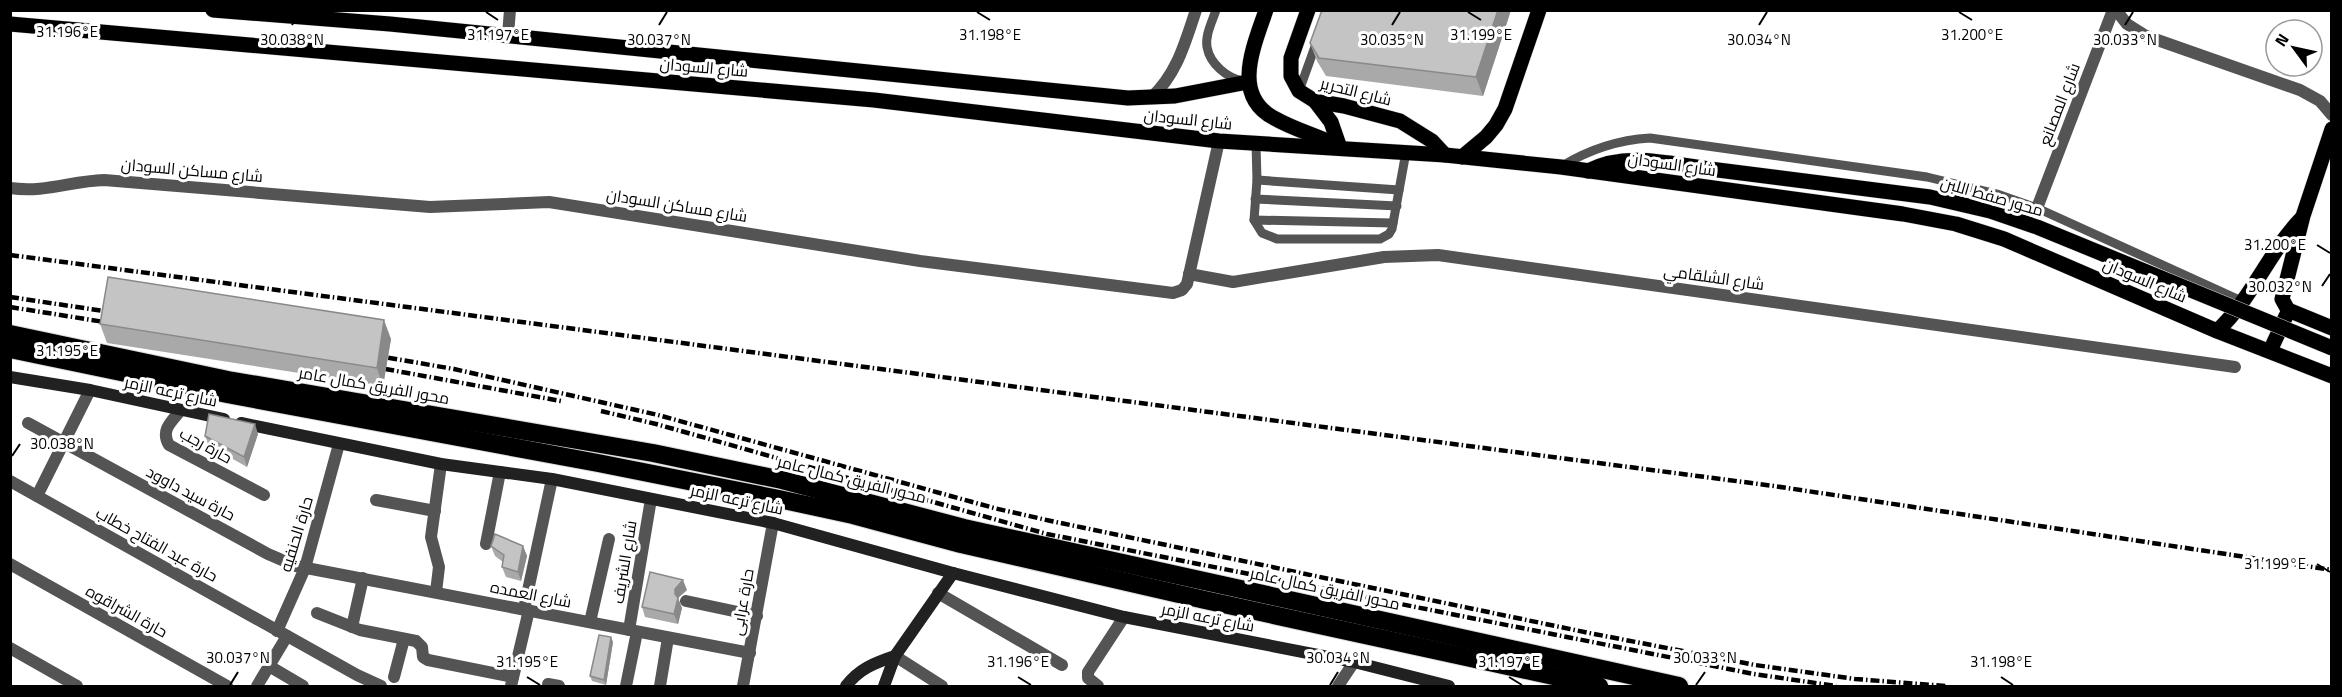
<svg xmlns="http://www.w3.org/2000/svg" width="2342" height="697" font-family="'Titillium Web',Cairo,sans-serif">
  <rect width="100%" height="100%" fill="#fff"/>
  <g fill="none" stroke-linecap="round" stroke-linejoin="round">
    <g stroke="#dbdbdb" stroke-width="16">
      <g id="primary">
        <polyline points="213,10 390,24 1128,98 1175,96 1248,82"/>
        <path d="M 1266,10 C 1254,46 1231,95 1274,118 C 1293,129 1315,135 1334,144"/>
        <polyline points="1308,10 1291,58 1291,76 1299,91 1315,101 1344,106 1400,121 1432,141 1445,155"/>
        <polyline points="10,24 874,100 1219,141 1445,155 1561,167 1903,214 1956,224 2004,239 2217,331 2332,376"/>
        <polyline points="1315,101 1331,122 1340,148"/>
        <polyline points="2332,129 2303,216 2282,299 2288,310 2332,328"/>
        <polyline points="1462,157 1486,137 1496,125 1505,109 1539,10"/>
        <path d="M 1588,171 C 1626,151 1670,164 1710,169"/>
        <path d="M 2217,331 C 2252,299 2268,253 2301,219"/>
        <polyline points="2270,351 2286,316"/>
      </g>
    </g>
    <g stroke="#dbdbdb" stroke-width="20">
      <g id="highway">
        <polyline points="10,334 228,380 653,453 782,480 964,528 1679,686"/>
        <polyline points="10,349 227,394 598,463 779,499 853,515 961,544 1205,600 1599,686"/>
      </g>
    </g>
    <g stroke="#545454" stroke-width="9">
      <path d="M 1216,10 C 1212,22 1205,35 1207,47 C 1210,64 1227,78 1243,81"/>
      <polyline points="1299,91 1317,41"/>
      <polyline points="1256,144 1257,180 1254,220 1262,233 1277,239 1380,239 1389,234 1392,229 1406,152"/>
      <path d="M 1562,166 C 1590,149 1617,140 1650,138 L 1927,177 L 1997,194 L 2037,208 L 2244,302"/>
      <polyline points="1257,180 1399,190"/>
      <polyline points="1255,199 1397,206"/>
      <polyline points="1254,220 1393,223"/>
    </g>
    <g stroke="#545454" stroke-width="12">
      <polyline points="2116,10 2127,24 2146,36 2300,90 2320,101 2332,115"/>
      <polyline points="508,35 510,10"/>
      <path d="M 1151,98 C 1177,74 1185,43 1196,10"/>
      <path d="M 10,188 C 45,193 71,181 104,180 L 430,207 L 549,202 L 920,261 L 1173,293 L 1182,290 L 1187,284 L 1219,141"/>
      <polyline points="2037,208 2113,10"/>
      <polyline points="1189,274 1233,282 1384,257 1438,255 2235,367"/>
      <path d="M 181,410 C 172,421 160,430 169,445 L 264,495"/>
      <polyline points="28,423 268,554 296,566 750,653"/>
      <polyline points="10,481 357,675 381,686"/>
      <polyline points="37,496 90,390"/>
      <polyline points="376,500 435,511"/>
      <polyline points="486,544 500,472"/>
      <polyline points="10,564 227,686"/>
      <polyline points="436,592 439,567 431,537 441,464"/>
      <polyline points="938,593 1062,665"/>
      <polyline points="686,601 757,616"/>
      <polyline points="524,609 552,479"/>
      <polyline points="317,613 360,630 416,641 422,647 423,657 428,660 513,677"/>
      <polyline points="590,622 609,539"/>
      <polyline points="352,627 363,578"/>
      <polyline points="629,630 651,499"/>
      <polyline points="277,631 305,568 339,444"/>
      <polyline points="10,648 77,686"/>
      <polyline points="895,656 942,686"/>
      <polyline points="269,666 303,686"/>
      <polyline points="394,677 404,639"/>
      <polyline points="548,684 559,686"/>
      <polyline points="257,686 287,636"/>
      <polyline points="511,686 529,610"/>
      <polyline points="626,686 637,632"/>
      <polyline points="660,686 668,638"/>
      <polyline points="743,686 773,523"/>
      <polyline points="1098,686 1088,678 1088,672 1124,617"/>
      <polyline points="1338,686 1354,662"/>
    </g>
    <g stroke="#212121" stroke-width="12">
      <polyline points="10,377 90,390 224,419"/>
      <polyline points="241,423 441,464 552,479 773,523 953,573 1124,617 1354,662 1449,686"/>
      <path d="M 846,686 C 859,669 874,663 895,656"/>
      <polyline points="884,686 895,656 953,573"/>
    </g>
    <use href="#primary" stroke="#000" stroke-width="15"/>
    <use href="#highway" stroke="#000" stroke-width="18"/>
    <g stroke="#000" stroke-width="4.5" stroke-dasharray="9 3 1.5 3" stroke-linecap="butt">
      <polyline points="10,255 1774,486 2332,570"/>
      <polyline points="10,297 117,313"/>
      <polyline points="10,307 117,324"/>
      <polyline points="372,355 454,369 658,415 994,508 1051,521 1589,633 1755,665 1855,679 1946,686"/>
      <polyline points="369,366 561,401"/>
      <polyline points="601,411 656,424 1047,534 1754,674 1836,686"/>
    </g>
    <g stroke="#dbdbdb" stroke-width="16" stroke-linecap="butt">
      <polyline id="primary-bridge" points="1710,169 1930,197 1990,211 2037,227 2332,348"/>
    </g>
    <use href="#primary-bridge" stroke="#000" stroke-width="15"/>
  </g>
  <g fill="#a9a9a9">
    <polygon points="1322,10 1511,10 1483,96 1326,76 1317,61 1310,43"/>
    <polygon points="100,324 391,339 383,386 107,343"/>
    <polygon points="258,434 247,467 208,445 205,436"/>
    <polygon points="491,546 523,546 527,556 521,581 506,577 502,567 503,562 495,556"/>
    <polygon points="687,590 678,598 682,608 678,624 645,617 642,607"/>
    <polygon points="613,642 606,685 592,681 590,676"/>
  </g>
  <g fill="#898989">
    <polygon points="1498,10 1511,10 1483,96 1476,77"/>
    <polygon points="384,320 391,339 383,386 377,368"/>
    <polygon points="255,424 258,434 247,467 244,457"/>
    <polygon points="523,546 527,556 521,581 518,572"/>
    <polygon points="683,580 687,590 678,598 682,608 678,624 674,614 675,589"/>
    <polygon points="611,637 613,642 606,685 604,680"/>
  </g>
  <g fill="#c4c4c4" stroke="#898989" stroke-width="1.5">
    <polygon points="1322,10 1498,10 1476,77 1319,58 1310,43"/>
    <polygon points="108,277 384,320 377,368 100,324"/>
    <polygon points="209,414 255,424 244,457 205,436"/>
    <polygon points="495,534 523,546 518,572 502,567 504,555 491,546"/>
    <polygon points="650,572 683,580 675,589 675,594 678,598 674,614 642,607"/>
    <polygon points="599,635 611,637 604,680 590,676"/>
  </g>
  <path fill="none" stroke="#000" stroke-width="2" d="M 486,12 L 498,20M 977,12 L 990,20M 1468,12 L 1481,20M 1959,12 L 1972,20M 12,23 L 25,31M 292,25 L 300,12M 659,25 L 667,12M 1392,25 L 1400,12M 1759,25 L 1767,12M 2125,25 L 2133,12M 2317,245 L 2330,253M 2322,286 L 2330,274M 12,342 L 25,350M 12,456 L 20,444M 2317,564 L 2330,572M 527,677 L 540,685M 1018,677 L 1031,685M 1509,677 L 1522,685M 2001,677 L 2013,685M 230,685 L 238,672M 1330,685 L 1338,672M 1696,685 L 1705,672"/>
  <g text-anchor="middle" stroke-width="6" stroke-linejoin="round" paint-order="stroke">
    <g font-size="16" fill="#000" stroke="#fff">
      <text transform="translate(704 67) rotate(5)" y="6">شارع السودان</text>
      <text transform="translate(1356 91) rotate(14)" y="6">شارع التحرير</text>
      <text transform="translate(2059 104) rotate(-69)" y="6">شارع المصانع</text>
      <text transform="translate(1188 119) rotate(6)" y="6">شارع السودان</text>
      <text transform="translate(1672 164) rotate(8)" y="6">شارع السودان</text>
      <text transform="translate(192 170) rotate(5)" y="6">شارع مساكن السودان</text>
      <text transform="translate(1992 196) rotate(16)" y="6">محور صفط اللبن</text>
      <text transform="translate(677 205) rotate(9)" y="6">شارع مساكن السودان</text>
      <text transform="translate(1714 277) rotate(8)" y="6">شارع الشلقامي</text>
      <text transform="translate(2145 280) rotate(23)" y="6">شارع السودان</text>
      <text transform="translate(374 385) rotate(10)" y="6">محور الفريق كمال عامر</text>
      <text transform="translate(171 391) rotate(12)" y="6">شارع ترعه الزمر</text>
      <text transform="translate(206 445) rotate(29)" y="6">حارة رجب</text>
      <text transform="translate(852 479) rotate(14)" y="6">محور الفريق كمال عامر</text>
      <text transform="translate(191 493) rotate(28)" y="6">حارة سيد داوود</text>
      <text transform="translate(737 499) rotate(12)" y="6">شارع ترعه الزمر</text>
      <text transform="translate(296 534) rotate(-73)" y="6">حارة الحنفيه</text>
      <text transform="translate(157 544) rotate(29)" y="6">حارة عبد الفتاح خطاب</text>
      <text transform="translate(624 562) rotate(-81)" y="6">شارع الشريف</text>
      <text transform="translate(1325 588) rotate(12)" y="6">محور الفريق كمال عامر</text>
      <text transform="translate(531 594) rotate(11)" y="6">شارع العمده</text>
      <text transform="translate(742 602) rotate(-80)" y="6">حارة عرابى</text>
      <text transform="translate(127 611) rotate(29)" y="6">حارة الشراقوه</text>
      <text transform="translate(1208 617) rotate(11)" y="6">شارع ترعه الزمر</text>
    </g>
  </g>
  <g font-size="15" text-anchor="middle" fill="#000" stroke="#fff" stroke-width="6" stroke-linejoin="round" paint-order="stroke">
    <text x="67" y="37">31.196°E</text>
    <text x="498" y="40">31.197°E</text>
    <text x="990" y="40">31.198°E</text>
    <text x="1481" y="40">31.199°E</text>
    <text x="1972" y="40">31.200°E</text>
    <text x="292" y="45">30.038°N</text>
    <text x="659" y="45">30.037°N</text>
    <text x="1392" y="45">30.035°N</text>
    <text x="1759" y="45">30.034°N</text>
    <text x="2125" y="45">30.033°N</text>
    <text x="2275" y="250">31.200°E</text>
    <text x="2280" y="292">30.032°N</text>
    <text x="67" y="356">31.195°E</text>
    <text x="62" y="449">30.038°N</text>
    <text x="2275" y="569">31.199°E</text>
    <text x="238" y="663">30.037°N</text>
    <text x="1338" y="663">30.034°N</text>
    <text x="1705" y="663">30.033°N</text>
    <text x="527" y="667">31.195°E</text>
    <text x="1018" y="667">31.196°E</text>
    <text x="1509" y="667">31.197°E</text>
    <text x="2001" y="667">31.198°E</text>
  </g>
  <rect width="2342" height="697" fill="none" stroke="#000000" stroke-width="24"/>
  <g transform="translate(2294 48) rotate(303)"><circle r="28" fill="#ffffff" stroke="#999999" stroke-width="1.5"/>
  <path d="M0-4.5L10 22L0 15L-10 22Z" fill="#000000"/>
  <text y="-9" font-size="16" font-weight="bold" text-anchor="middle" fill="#000000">N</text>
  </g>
</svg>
